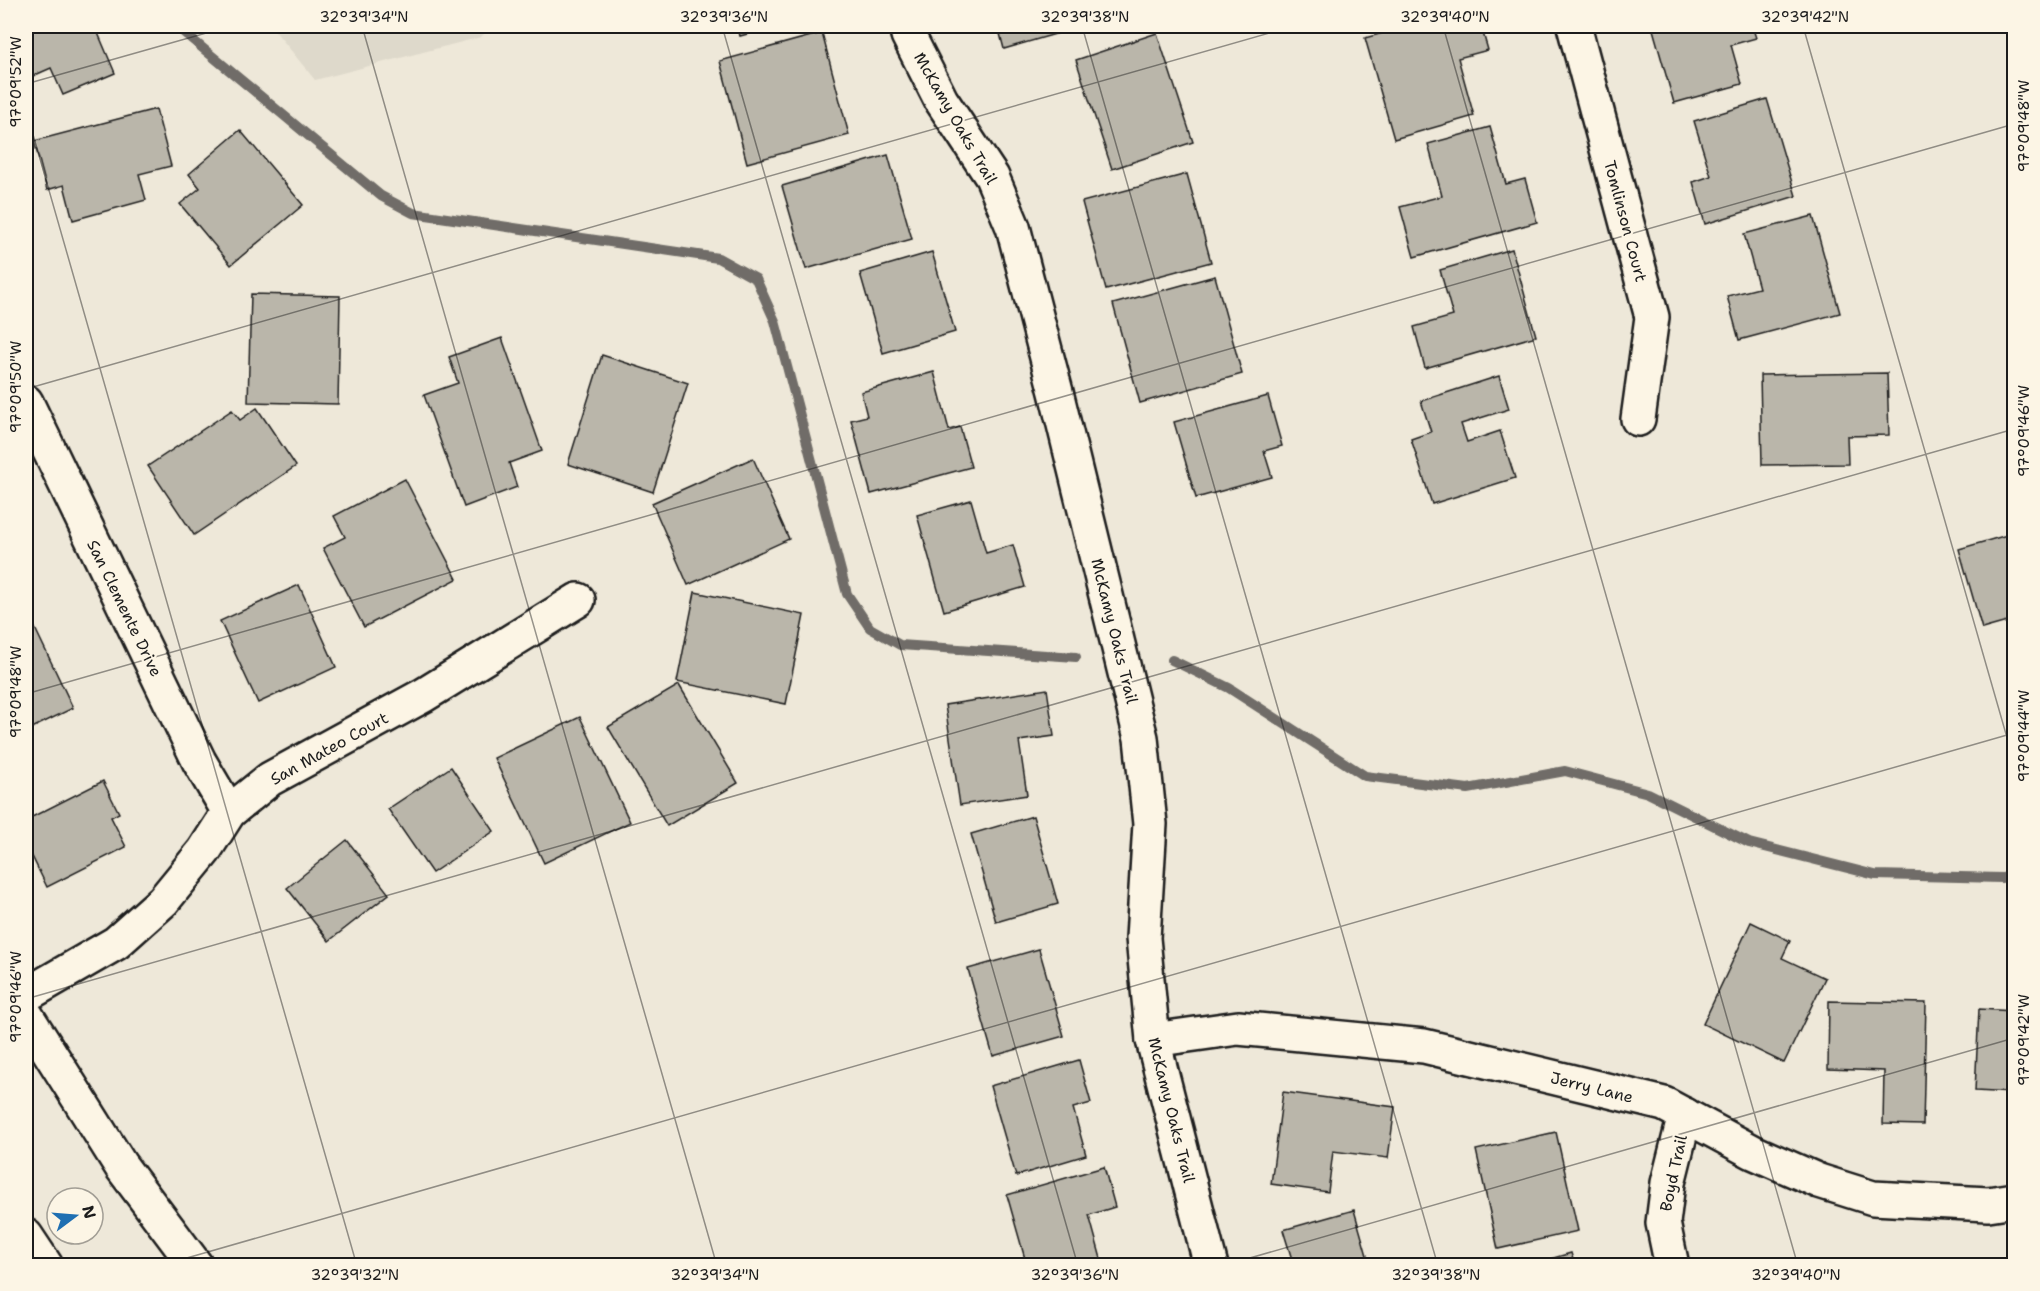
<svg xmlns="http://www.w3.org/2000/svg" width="2040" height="1291" font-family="'Shantell Sans',sans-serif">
  <rect width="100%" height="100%" fill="#eee8d9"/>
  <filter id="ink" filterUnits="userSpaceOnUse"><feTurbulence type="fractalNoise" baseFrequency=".0167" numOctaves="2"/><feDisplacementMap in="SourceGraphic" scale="12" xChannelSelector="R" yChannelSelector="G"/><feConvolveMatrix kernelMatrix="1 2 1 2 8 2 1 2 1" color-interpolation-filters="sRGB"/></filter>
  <g filter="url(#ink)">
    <polygon fill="#ded9cb" points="271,26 492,26 481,37 315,80"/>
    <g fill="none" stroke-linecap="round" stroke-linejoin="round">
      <g stroke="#6f6c67" stroke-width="10">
        <polyline points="176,26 381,196 413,213 718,258 756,279 775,321 847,594 870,628 900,645 1076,657"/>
        <polyline points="1172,660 1229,688 1365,776 1468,789 1565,771 1648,793 1749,843 1875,875 2002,878 2014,875"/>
      </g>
    </g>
    <g fill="#bab6aa" stroke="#1c1c1c" stroke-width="1.5">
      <polygon points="29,26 95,26 115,73 63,95 51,68 26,79 26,27"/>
      <polygon points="737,26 777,26 740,36"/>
      <polygon points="998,26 1083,26 1004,49"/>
      <polygon points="1408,26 1481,26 1488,50 1458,58 1474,116 1394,139 1365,38"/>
      <polygon points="1652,26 1752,26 1756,38 1731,45 1742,84 1674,103"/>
      <polygon points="822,33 849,135 747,163 720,61"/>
      <polygon points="1157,33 1193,142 1112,169 1076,60"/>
      <polygon points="1767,99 1796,196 1705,224 1693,182 1711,176 1694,121"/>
      <polygon points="156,109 171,166 139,174 146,200 73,220 64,185 47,190 34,141"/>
      <polygon points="1490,127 1506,184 1525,179 1537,222 1414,257 1400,207 1442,196 1428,144"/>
      <polygon points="240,130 303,205 231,265 180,204 200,188 189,174"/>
      <polygon points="888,155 912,239 806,269 782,186"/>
      <polygon points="1187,174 1211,262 1106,290 1082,202"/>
      <polygon points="1813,216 1840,313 1739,340 1727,296 1759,288 1744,234"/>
      <polygon points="1512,249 1536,336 1425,368 1414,327 1453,316 1440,270"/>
      <polygon points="932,252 955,332 883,353 860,273"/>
      <polygon points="1215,276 1242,374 1140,403 1113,304"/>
      <polygon points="251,294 340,296 338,404 248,402"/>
      <polygon points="502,338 542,451 509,463 517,487 464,507 424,395 458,383 449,357"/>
      <polygon points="602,355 688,383 653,492 568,464"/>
      <polygon points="934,372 949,430 960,427 971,467 871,494 851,420 867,416 861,392"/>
      <polygon points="1887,373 1889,435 1847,436 1848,464 1762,465 1760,375"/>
      <polygon points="1499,376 1509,409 1461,424 1467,442 1500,431 1515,478 1432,504 1411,439 1431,432 1421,401"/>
      <polygon points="1268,396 1282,446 1264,451 1272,477 1196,498 1174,422"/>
      <polygon points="257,408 296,466 194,535 148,466 232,410 240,420"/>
      <polygon points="753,458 789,539 688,585 652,503"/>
      <polygon points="405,479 457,579 364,627 323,548 345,537 334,516"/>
      <polygon points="971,500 986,553 1013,545 1025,587 944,611 917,515"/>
      <polygon points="2014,533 2014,620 1982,629 1959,549"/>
      <polygon points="299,585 336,667 258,703 220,621"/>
      <polygon points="695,592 804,615 786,704 677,682"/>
      <polygon points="33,624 73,708 26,731 26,628"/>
      <polygon points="679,685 738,783 667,826 608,727"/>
      <polygon points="1047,689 1054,736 1019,741 1027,795 960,805 945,705"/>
      <polygon points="580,717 630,822 544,863 494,758"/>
      <polygon points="451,767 494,831 432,873 388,809"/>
      <polygon points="103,781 119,813 111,817 126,847 47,887 26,844 26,820"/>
      <polygon points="1033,816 1058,904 996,922 971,834"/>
      <polygon points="347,840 389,894 329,941 287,888"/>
      <polygon points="1751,922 1790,941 1782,958 1825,978 1784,1063 1703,1024"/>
      <polygon points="1039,949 1064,1036 993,1056 968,969"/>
      <polygon points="1829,1001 1926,1003 1923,1125 1883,1124 1884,1071 1828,1069"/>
      <polygon points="1979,1009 2014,1011 2014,1093 1975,1091"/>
      <polygon points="1079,1060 1091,1103 1073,1108 1086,1155 1016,1176 990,1086"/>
      <polygon points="1283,1092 1395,1107 1388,1158 1333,1151 1328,1192 1271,1184"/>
      <polygon points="1556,1132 1578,1231 1498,1249 1476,1150"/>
      <polygon points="1104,1167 1115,1207 1089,1215 1103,1266 1027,1266 1007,1195"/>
      <polygon points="1354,1210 1370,1266 1294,1266 1283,1230"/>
      <polygon points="1571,1253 1575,1266 1526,1266"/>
    </g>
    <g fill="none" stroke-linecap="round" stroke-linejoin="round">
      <g stroke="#1c1c1c" stroke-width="38">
        <g id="street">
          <polyline points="906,26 908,35 941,100 992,177 1013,227 1056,392 1141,738 1150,824 1143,938 1153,1040 1211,1266"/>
          <polyline points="1574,26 1652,317 1638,419"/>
          <polyline points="26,402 199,761 229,812"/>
          <polyline points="26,995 116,943 163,901 204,851 229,812 270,779 424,695 578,600"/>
          <polyline points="1153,1040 1238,1028 1424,1046 1664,1104 1753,1152 1819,1181 1873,1198 1988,1204 2014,1200"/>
          <polyline points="1672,1266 1663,1223 1668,1183 1685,1115"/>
        </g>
      </g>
      <g stroke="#1c1c1c" stroke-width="38">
        <g id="secondary">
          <polyline points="26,1015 121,1166 196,1266"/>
          <polyline points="26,1236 46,1266"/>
        </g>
      </g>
      <use href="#street" stroke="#fcf5e5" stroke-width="33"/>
      <use href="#secondary" stroke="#fcf5e5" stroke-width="33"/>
    </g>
  </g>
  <path fill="none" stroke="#1c1c1c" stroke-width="1.5" stroke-opacity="0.45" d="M 362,26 L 717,1266M 722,26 L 1078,1266M 1082,26 L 1438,1266M 1443,26 L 1798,1266M 1803,26 L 2014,762M 26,84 L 231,26M 26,110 L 357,1266M 26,389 L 1294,26M 26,694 L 2014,124M 26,999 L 2014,429M 159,1266 L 2014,733M 1222,1266 L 2014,1038"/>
  <g text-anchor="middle" stroke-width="4.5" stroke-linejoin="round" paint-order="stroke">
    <g font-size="16" fill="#1c1c1c" stroke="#fcf5e5">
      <text transform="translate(956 118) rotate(60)" y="6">McKamy Oaks Trail</text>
      <text transform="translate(1626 221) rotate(75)" y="6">Tomlinson Court</text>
      <text transform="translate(125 608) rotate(64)" y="6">San Clemente Drive</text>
      <text transform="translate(1115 631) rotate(76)" y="6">McKamy Oaks Trail</text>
      <text transform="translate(329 748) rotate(-29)" y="6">San Mateo Court</text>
      <text transform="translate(1592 1087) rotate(14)" y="6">Jerry Lane</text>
      <text transform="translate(1172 1110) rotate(76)" y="6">McKamy Oaks Trail</text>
      <text transform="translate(1673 1173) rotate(-78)" y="6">Boyd Trail</text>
    </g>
  </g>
  <rect width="2040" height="1291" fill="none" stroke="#fcf5e5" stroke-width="66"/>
  <g transform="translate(75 1216) rotate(74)"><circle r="28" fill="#fcf5e5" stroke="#a29e95" stroke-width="1.5"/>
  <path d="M0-4.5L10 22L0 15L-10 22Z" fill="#1f6fb2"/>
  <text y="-9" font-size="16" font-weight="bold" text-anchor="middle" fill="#1c1c1c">N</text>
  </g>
  <rect x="33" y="33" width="1974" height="1225" fill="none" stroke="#1c1c1c" stroke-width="2"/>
  <g font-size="15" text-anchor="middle" fill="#1c1c1c">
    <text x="364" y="22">32°39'34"N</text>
    <text x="724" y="22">32°39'36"N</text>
    <text x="1085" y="22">32°39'38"N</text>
    <text x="1445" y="22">32°39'40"N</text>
    <text x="1805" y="22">32°39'42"N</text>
    <text transform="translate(16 82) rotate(-90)" y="5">97°09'52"W</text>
    <text transform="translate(2024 126) rotate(-90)" y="5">97°09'48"W</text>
    <text transform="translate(16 387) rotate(-90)" y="5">97°09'50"W</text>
    <text transform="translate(2024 431) rotate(-90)" y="5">97°09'46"W</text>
    <text transform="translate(16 692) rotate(-90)" y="5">97°09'48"W</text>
    <text transform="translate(2024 736) rotate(-90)" y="5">97°09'44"W</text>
    <text transform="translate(16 997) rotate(-90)" y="5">97°09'46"W</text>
    <text transform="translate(2024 1040) rotate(-90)" y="5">97°09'42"W</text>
    <text x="355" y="1280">32°39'32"N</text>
    <text x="715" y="1280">32°39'34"N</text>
    <text x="1075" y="1280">32°39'36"N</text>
    <text x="1436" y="1280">32°39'38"N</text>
    <text x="1796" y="1280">32°39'40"N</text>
  </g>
</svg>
